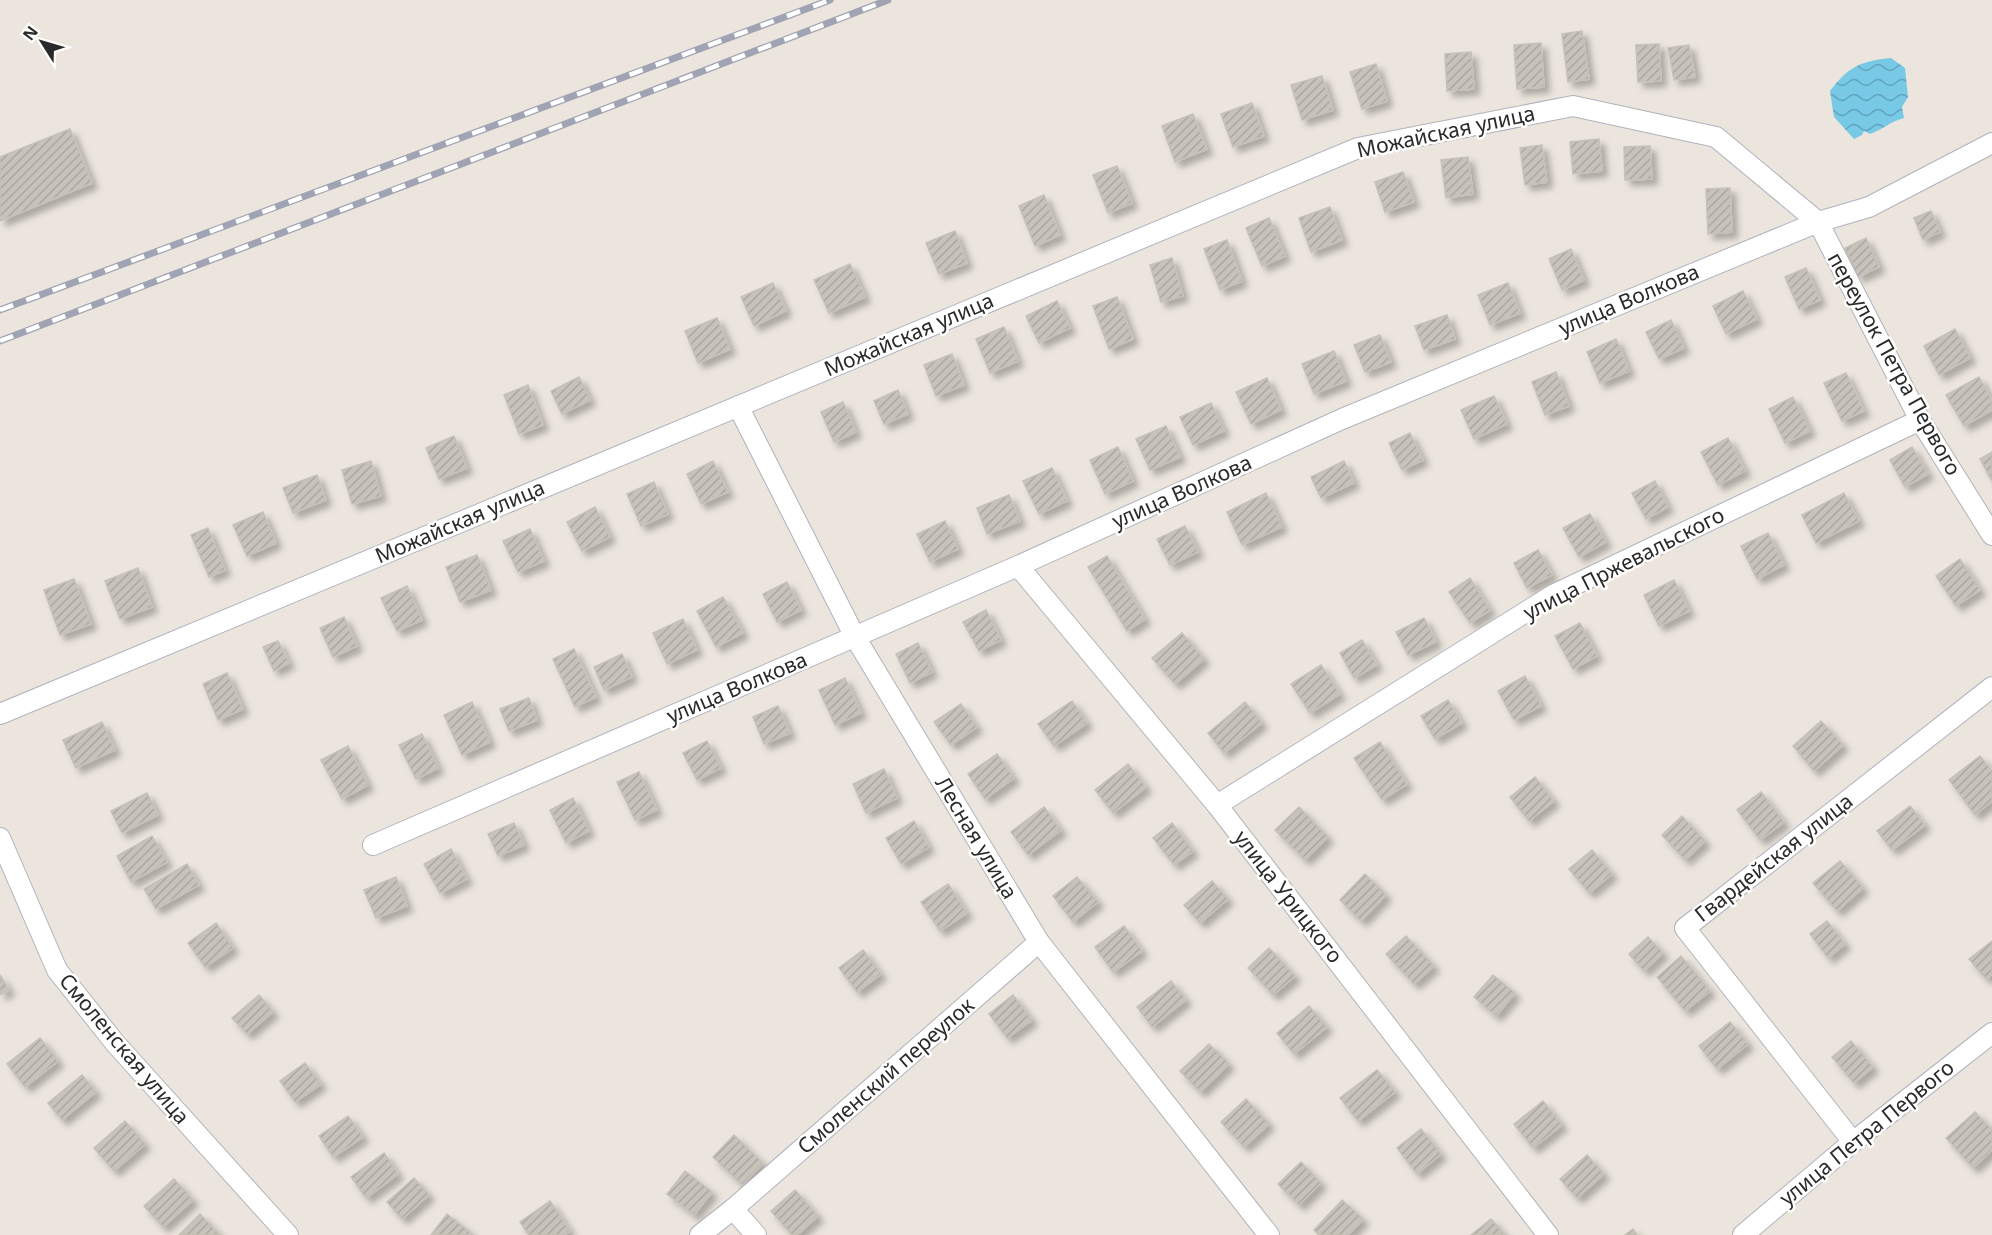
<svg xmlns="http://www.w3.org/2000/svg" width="1992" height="1235" font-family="'Noto Sans',sans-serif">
  <defs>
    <pattern id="water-waves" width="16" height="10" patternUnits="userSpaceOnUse" patternTransform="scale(1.5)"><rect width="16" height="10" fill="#77c9e6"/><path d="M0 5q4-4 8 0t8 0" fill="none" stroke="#62a3bb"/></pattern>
    <pattern id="building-hatch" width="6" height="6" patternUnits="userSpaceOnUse" patternTransform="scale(1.5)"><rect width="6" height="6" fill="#c7c3bb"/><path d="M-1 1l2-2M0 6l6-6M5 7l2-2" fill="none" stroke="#aba8a1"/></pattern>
    <filter id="shadow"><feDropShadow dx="5.5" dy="5.5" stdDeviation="3" flood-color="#0004"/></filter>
  </defs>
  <rect width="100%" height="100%" fill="#ebe5dd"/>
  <path fill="url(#water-waves)" d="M 1891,58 L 1905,68 L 1908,97 L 1902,107 L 1904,118 C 1891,121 1882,130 1870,134 L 1864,131 L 1862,135 L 1854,139 L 1834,117 L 1830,91 C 1849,66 1861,61 1891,58 Z"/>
  <g fill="url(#building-hatch)" stroke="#c6c1b7" stroke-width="1.5" filter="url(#shadow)">
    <polygon points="1582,31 1589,79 1568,82 1562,34"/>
    <polygon points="1541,43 1544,87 1517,89 1514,45"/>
    <polygon points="1659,44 1661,81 1638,82 1636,45"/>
    <polygon points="1689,45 1695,77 1674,80 1668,48"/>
    <polygon points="1471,52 1474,89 1447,91 1445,54"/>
    <polygon points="1376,64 1387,101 1362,109 1350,72"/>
    <polygon points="1322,76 1333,110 1302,120 1291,85"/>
    <polygon points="1252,103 1264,136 1233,147 1221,114"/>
    <polygon points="1193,114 1207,149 1175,162 1162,126"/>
    <polygon points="70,129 92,183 0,221 0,157"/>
    <polygon points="1599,139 1602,171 1573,174 1570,142"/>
    <polygon points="1542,145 1547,182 1525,185 1520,148"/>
    <polygon points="1650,146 1652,179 1625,180 1624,147"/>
    <polygon points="1468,157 1473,194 1446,198 1441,160"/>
    <polygon points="1117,166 1132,203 1108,213 1093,175"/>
    <polygon points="1403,172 1414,202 1385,212 1375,182"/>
    <polygon points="1730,188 1732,232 1708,234 1706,189"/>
    <polygon points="1044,195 1060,235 1035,246 1019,206"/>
    <polygon points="1330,207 1342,240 1311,252 1299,218"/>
    <polygon points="1931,211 1940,232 1923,240 1914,218"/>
    <polygon points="1269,218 1285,256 1262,266 1246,228"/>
    <polygon points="955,231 967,263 939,274 926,243"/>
    <polygon points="1866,238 1879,267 1858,277 1845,248"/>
    <polygon points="1227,240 1242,281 1220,290 1204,249"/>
    <polygon points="1571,249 1584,280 1562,290 1549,259"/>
    <polygon points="1172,258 1183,296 1161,302 1150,265"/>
    <polygon points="850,264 865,297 829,313 814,280"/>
    <polygon points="1806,268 1820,300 1799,309 1785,277"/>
    <polygon points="773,283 786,311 754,326 741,297"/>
    <polygon points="1508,283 1520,313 1490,325 1478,295"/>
    <polygon points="1743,291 1757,319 1726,334 1713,306"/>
    <polygon points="1117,297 1133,339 1109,349 1093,306"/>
    <polygon points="1057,301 1070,328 1039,343 1026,316"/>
    <polygon points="1447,315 1455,339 1424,350 1415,326"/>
    <polygon points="717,318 730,349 698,363 685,331"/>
    <polygon points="1671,320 1684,348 1659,359 1646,332"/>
    <polygon points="1004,327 1018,361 990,373 976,339"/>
    <polygon points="1955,329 1970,358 1939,375 1924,346"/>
    <polygon points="1380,335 1391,362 1365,372 1354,345"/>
    <polygon points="1616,339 1629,371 1600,383 1587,352"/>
    <polygon points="1334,351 1346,381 1314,394 1302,364"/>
    <polygon points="952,354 964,385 936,396 924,365"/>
    <polygon points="1556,372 1569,406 1545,415 1532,382"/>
    <polygon points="1846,373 1864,411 1842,421 1824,383"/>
    <polygon points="579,377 590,400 562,414 551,391"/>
    <polygon points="1979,377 1992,401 1992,410 1964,426 1946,395"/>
    <polygon points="1267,378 1281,410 1251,424 1236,392"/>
    <polygon points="528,385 543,425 519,434 504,395"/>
    <polygon points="898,390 908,414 884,424 874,401"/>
    <polygon points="1494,396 1507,424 1474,439 1461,410"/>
    <polygon points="1793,397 1810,431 1785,443 1769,409"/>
    <polygon points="843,402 856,432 834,442 821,412"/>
    <polygon points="1211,403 1224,431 1193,445 1180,417"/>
    <polygon points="1166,426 1180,457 1150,470 1136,439"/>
    <polygon points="1410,433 1423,460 1402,470 1389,443"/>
    <polygon points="454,436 467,468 439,479 426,448"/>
    <polygon points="1728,438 1745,471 1718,485 1701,452"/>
    <polygon points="1118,447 1133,481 1105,494 1090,460"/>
    <polygon points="1912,447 1928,474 1905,487 1890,460"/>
    <polygon points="1992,452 1992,481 1980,459"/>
    <polygon points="371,461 381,496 352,504 342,470"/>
    <polygon points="713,461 728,492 701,504 687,474"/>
    <polygon points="1344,461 1354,483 1321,498 1311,477"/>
    <polygon points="1052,468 1067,501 1039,514 1023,481"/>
    <polygon points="317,475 326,500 293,513 283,488"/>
    <polygon points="1655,481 1668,507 1646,519 1632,493"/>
    <polygon points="654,482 668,514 641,526 627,494"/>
    <polygon points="1266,493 1282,527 1242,545 1227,512"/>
    <polygon points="1844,493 1859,521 1816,543 1802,515"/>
    <polygon points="1009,495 1020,521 987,534 977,508"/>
    <polygon points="595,507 610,537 582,551 567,522"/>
    <polygon points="263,512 276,543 247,556 233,525"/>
    <polygon points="1590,514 1606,542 1579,557 1563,528"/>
    <polygon points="945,521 958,549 930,562 917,534"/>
    <polygon points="1185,526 1198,552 1170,565 1157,539"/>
    <polygon points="208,528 225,570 209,577 191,535"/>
    <polygon points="530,529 544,561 518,572 503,541"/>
    <polygon points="1768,533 1784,565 1757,579 1741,546"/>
    <polygon points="1538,550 1552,575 1527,588 1514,563"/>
    <polygon points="477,555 491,590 460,602 446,567"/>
    <polygon points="1107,556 1145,619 1127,631 1088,567"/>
    <polygon points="1960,559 1980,590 1956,606 1936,576"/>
    <polygon points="138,568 152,607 120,619 105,581"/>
    <polygon points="1470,578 1490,610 1470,623 1449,592"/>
    <polygon points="74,579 91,624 60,635 44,590"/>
    <polygon points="1674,580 1689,611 1659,626 1644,595"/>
    <polygon points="787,582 801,610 777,622 763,594"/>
    <polygon points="407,586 422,620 397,631 381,598"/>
    <polygon points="723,597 743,633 716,647 697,611"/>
    <polygon points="986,610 1001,640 979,651 963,622"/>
    <polygon points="344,617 357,646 333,657 320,628"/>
    <polygon points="1424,618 1436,642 1408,655 1396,632"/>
    <polygon points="683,619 697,650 667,664 653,633"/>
    <polygon points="1580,623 1597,656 1573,669 1555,636"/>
    <polygon points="1182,633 1204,659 1175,684 1152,658"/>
    <polygon points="1362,640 1377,665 1354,678 1340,653"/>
    <polygon points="278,641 289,663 274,671 263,647"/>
    <polygon points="918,643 932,672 910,683 896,654"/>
    <polygon points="574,649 596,697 575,707 553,659"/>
    <polygon points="622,654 632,677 604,690 594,667"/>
    <polygon points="1321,665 1340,694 1310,713 1291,684"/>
    <polygon points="227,673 243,709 218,720 203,684"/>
    <polygon points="1525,676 1541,706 1514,720 1498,691"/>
    <polygon points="845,678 861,713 835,725 819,690"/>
    <polygon points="529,698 537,720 509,731 500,709"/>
    <polygon points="1448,700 1462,723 1435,739 1421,716"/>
    <polygon points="1072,701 1087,723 1054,746 1038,724"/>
    <polygon points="472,702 490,742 462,755 444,715"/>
    <polygon points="1245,702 1262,723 1224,753 1208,733"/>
    <polygon points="961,704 977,727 951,745 934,722"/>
    <polygon points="778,706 790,733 764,744 753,717"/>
    <polygon points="1821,721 1843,745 1814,771 1793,746"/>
    <polygon points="102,722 115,750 76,768 63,740"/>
    <polygon points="422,734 438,768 416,779 399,745"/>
    <polygon points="707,741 721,768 697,780 683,753"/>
    <polygon points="1380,742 1407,784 1382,800 1354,758"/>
    <polygon points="348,746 368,785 342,799 321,760"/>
    <polygon points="997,754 1014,778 985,799 968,774"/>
    <polygon points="1980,756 1992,771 1992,801 1975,815 1949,780"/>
    <polygon points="1128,764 1146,787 1113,813 1095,790"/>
    <polygon points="884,769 897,798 866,813 853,784"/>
    <polygon points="639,772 657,810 635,820 617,782"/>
    <polygon points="1535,777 1554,801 1529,821 1510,797"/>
    <polygon points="1761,792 1784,822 1760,840 1737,810"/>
    <polygon points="147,793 158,815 122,833 111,811"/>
    <polygon points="573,798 589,831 566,843 550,810"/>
    <polygon points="1910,806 1925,825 1892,850 1877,831"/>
    <polygon points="1044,807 1061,830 1028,855 1011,832"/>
    <polygon points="1299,807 1328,837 1305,860 1275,830"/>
    <polygon points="1682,816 1705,841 1685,860 1662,835"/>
    <polygon points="914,821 929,847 901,864 886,838"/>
    <polygon points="514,823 524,845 498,856 488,834"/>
    <polygon points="1172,823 1193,851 1174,865 1153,838"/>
    <polygon points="152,836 167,862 131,882 117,856"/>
    <polygon points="451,849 467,879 440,893 424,864"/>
    <polygon points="1592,850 1612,874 1589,893 1569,869"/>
    <polygon points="1840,861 1863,888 1837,911 1813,883"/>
    <polygon points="187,864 199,885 156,909 144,889"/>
    <polygon points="1365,874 1386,895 1361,921 1340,900"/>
    <polygon points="396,877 407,906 376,918 364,890"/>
    <polygon points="1077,877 1098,902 1073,922 1053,896"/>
    <polygon points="1212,881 1228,899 1200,923 1184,905"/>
    <polygon points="948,884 967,913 940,931 921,902"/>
    <polygon points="1827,921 1845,944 1828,958 1810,934"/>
    <polygon points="216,923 233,948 205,967 188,943"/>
    <polygon points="1124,926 1142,951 1113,972 1095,947"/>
    <polygon points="1406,936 1434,966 1414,984 1386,954"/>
    <polygon points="1648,937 1663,953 1644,971 1629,954"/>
    <polygon points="1992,941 1992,974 1986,979 1969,959"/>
    <polygon points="1269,948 1295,976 1273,995 1248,968"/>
    <polygon points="863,950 881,974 857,992 839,968"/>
    <polygon points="1681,956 1710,991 1685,1011 1657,977"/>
    <polygon points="0,975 9,990 0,995"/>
    <polygon points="1493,975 1515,993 1496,1016 1474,997"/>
    <polygon points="1171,981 1186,1000 1152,1027 1137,1007"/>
    <polygon points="259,995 273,1012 247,1034 232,1018"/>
    <polygon points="1013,995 1032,1020 1007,1038 989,1014"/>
    <polygon points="1309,1006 1327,1027 1294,1054 1277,1033"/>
    <polygon points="1730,1022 1748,1044 1717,1069 1699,1046"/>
    <polygon points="40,1038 58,1061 25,1087 7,1064"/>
    <polygon points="1851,1041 1873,1067 1854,1083 1832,1057"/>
    <polygon points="1209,1044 1229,1064 1200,1092 1180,1071"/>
    <polygon points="305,1063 321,1084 295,1102 280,1081"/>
    <polygon points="1377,1070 1395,1092 1358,1121 1340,1098"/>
    <polygon points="82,1075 96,1092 62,1120 48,1103"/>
    <polygon points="1246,1099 1269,1124 1244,1147 1221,1122"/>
    <polygon points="1543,1101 1562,1125 1533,1148 1514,1124"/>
    <polygon points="1975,1112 1992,1130 1992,1150 1973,1168 1946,1138"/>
    <polygon points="348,1116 363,1137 333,1157 319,1136"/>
    <polygon points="125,1121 145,1144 114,1171 94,1148"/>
    <polygon points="1421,1129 1441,1154 1417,1174 1397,1148"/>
    <polygon points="734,1135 763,1163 742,1185 713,1157"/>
    <polygon points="384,1153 398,1174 366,1198 351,1177"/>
    <polygon points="1587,1155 1604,1174 1577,1198 1560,1179"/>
    <polygon points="1301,1162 1321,1183 1299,1205 1278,1184"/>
    <polygon points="685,1171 712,1192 694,1215 667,1194"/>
    <polygon points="414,1178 429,1195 402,1219 387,1202"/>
    <polygon points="174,1179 193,1200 163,1227 144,1206"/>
    <polygon points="795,1190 818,1216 797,1235 792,1235 771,1211"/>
    <polygon points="1342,1200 1363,1219 1348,1235 1319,1235 1314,1230"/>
    <polygon points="550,1201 570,1231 564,1235 529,1235 520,1222"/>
    <polygon points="200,1214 220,1235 179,1235"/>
    <polygon points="447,1214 470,1232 468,1235 431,1235"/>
    <polygon points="1491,1219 1505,1235 1471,1235"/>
    <polygon points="1633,1229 1637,1235 1625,1235"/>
  </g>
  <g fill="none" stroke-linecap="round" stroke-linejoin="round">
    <g stroke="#b0b3bd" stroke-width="22">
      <g id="minor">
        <polyline points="738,406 855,637 1039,942 1269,1235"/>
        <polyline points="1018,566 1217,805 1548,1235"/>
        <polyline points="0,714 1358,148 1573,106 1716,137 1818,222 1920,420 1992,535"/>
        <polyline points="1217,805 1553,595 1920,420"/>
        <polyline points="0,838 57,970 115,1043 288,1235"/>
        <polyline points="373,845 1018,566 1342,419 1818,222 1869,207 1992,143"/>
        <polyline points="1853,1142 1685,928 1992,687"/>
        <polyline points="733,1209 756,1235"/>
        <polyline points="700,1235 733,1209 1039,942"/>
        <polyline points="1743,1235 1853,1142 1992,1033"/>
      </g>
    </g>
    <use href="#minor" stroke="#fff" stroke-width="20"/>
    <g stroke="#a0a3b3" stroke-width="7">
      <g id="rail">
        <polyline points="0,310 830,0"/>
        <polyline points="0,341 888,0"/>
      </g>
    </g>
    <use href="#rail" stroke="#fff" stroke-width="4.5" stroke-dasharray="14" stroke-linecap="butt"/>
  </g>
  <g text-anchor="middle" stroke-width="5" stroke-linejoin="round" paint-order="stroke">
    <g font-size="21" fill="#2a2a2a" stroke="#fff">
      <text transform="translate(1446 132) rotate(-12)" y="7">Можайская улица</text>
      <text transform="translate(1629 300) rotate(-23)" y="7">улица Волкова</text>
      <text transform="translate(909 335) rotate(-23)" y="7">Можайская улица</text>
      <text transform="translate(1894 364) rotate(61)" y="7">переулок Петра Первого</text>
      <text transform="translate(1182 492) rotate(-24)" y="7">улица Волкова</text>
      <text transform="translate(460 522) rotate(-23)" y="7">Можайская улица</text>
      <text transform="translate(1624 564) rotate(-27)" y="7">улица Пржевальского</text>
      <text transform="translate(737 688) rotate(-23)" y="7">улица Волкова</text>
      <text transform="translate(976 838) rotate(59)" y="7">Лесная улица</text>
      <text transform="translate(1774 858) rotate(-38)" y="7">Гвардейская улица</text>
      <text transform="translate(1288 897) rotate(52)" y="7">улица Урицкого</text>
      <text transform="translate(124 1049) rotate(50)" y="7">Смоленская улица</text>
      <text transform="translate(886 1076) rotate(-41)" y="7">Смоленский переулок</text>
      <text transform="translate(1867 1133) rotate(-39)" y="7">улица Петра Первого</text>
    </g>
  </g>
  <g transform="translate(42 42) rotate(307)" stroke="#ffffff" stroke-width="4.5" paint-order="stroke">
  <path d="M0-4.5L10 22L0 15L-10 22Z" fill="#2a2a2a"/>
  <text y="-9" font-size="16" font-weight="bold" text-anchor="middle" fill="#2a2a2a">N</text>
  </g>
</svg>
